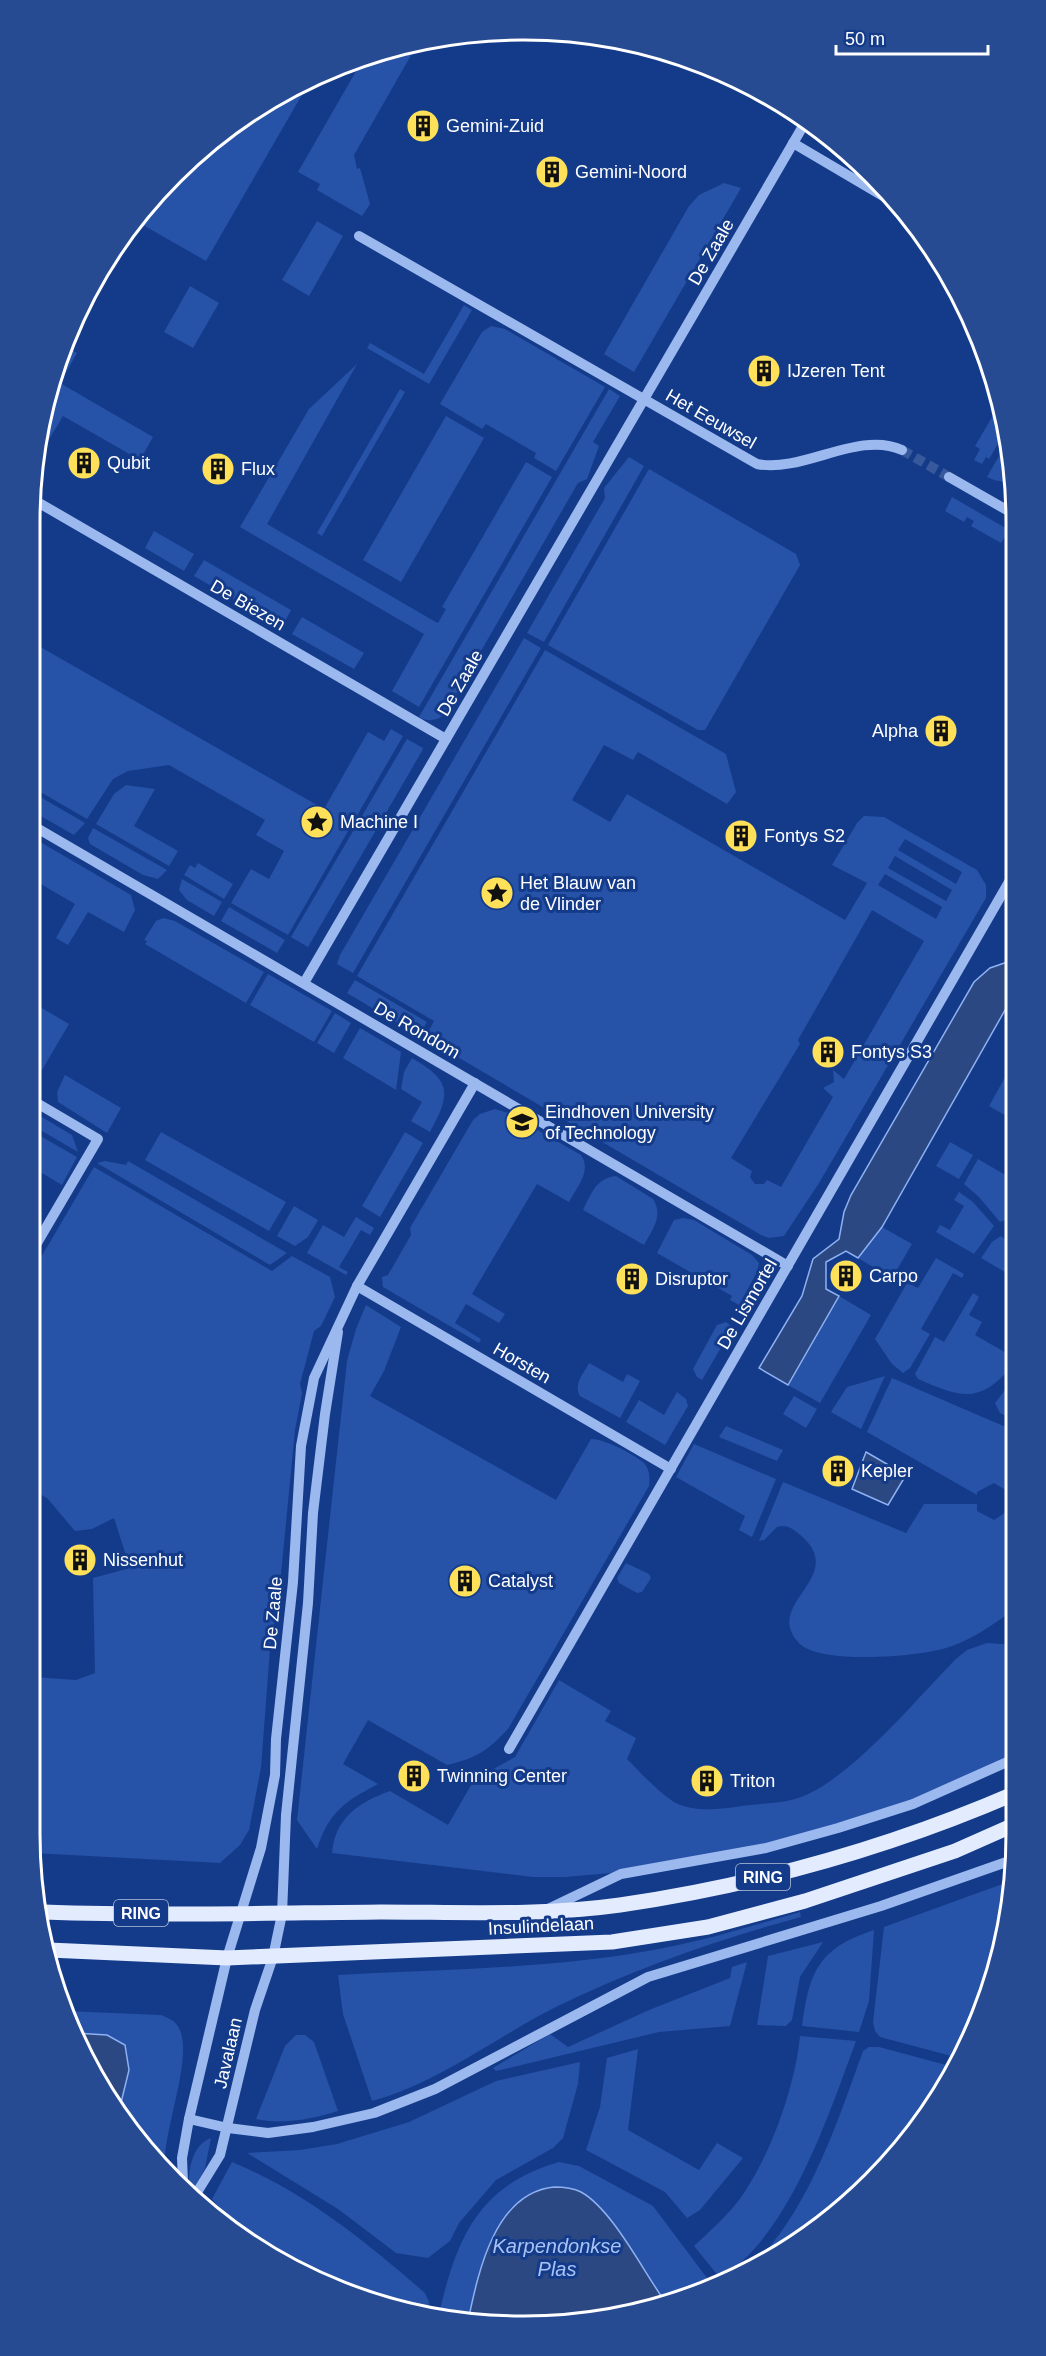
<svg xmlns="http://www.w3.org/2000/svg" width="1046" height="2356" font-family="Arial,sans-serif">
  <rect width="100%" height="100%" fill="#143b89"/>
  <g fill="#2652a8" fill-rule="evenodd">
    <polygon points="418,43 354,155 357,169 360,168 370,204 362,216 317,190 320,184 298,172 363,59 376,54 387,61 390,56 396,59 404,45"/>
    <polygon points="311,79 206,261 136,221 153,198 223,132"/>
    <polygon points="724,183 741,188 634,372 604,354 689,206 699,195"/>
    <polygon points="317,221 343,236 309,296 282,280"/>
    <polygon points="190,286 219,303 193,348 164,332"/>
    <polygon points="464,305 472,310 429,384 367,348 370,343 424,374"/>
    <polygon points="491,326 505,329 605,387 556,471 534,458 536,453 486,424 482,429 440,404 482,332"/>
    <polygon points="67,347 77,353 60,383 153,437 140,460 63,416 42,451 56,365"/>
    <polygon points="357,364 267,524 434,621 438,623 446,609 442,607 526,462 552,477 419,707 392,691 424,634 240,527 309,409"/>
    <polygon points="400,389 405,392 322,536 317,533"/>
    <path d="M 609,389 L 620,396 L 593,442 L 599,446 L 587,479 L 578,483 L 444,715 C 436,721 428,722 419,717 Z"/>
    <polygon points="998,407 1005,432 989,459 986,457 982,464 974,460 980,449 975,446"/>
    <polygon points="446,416 484,438 401,582 363,560"/>
    <path d="M 1007,442 L 1012,458 L 1012,480 C 1003,483 995,481 987,477 Z"/>
    <polygon points="629,457 644,466 544,642 527,633 605,498 604,488"/>
    <polygon points="649,469 796,554 800,565 705,730 698,730 548,645"/>
    <polygon points="952,497 1009,530 1001,543 971,526 974,521 967,517 964,522 945,511"/>
    <polygon points="154,531 194,554 184,571 145,548"/>
    <polygon points="204,560 291,610 282,627 194,576"/>
    <polygon points="302,617 364,653 354,669 292,634"/>
    <polygon points="524,638 541,648 353,973 337,964 340,955"/>
    <polygon points="30,641 324,809 368,732 384,741 391,729 403,736 288,935 231,903 251,869 269,879 284,851 256,835 265,820 169,765 128,771 113,779 87,819 30,786"/>
    <path d="M 545,650 L 726,754 L 736,792 L 727,804 L 638,752 L 633,760 L 604,745 L 572,800 L 610,822 L 627,794 L 845,920 L 867,883 L 832,865 L 857,823 L 864,816 L 884,817 L 977,870 L 986,885 L 986,898 L 819,1183 L 784,1236 L 769,1238 L 761,1235 L 425,1038 L 434,1021 L 357,976 ZM 905,839 L 962,872 L 956,884 L 898,850 ZM 895,856 L 952,890 L 946,901 L 888,868 ZM 885,874 L 942,907 L 936,919 L 878,885 ZM 872,910 L 924,941 L 844,1079 L 833,1070 L 834,1082 L 823,1088 L 833,1097 L 781,1187 L 767,1180 L 764,1184 L 755,1184 L 750,1177 L 752,1171 L 731,1158 L 800,1044 L 798,1040 Z"/>
    <polygon points="407,739 423,748 422,751 308,947 291,937"/>
    <polygon points="126,785 155,789 134,826 178,851 169,866 96,824 114,794"/>
    <polygon points="30,791 85,823 74,835 30,810"/>
    <polygon points="93,828 167,870 158,879 143,875 90,844 88,838"/>
    <polygon points="30,836 131,895 135,910 124,932 88,912 68,945 56,938 75,904 39,883 30,899"/>
    <polygon points="198,863 233,884 224,899 184,875 190,865 195,868"/>
    <polygon points="182,879 222,902 214,916 187,900 179,890"/>
    <polygon points="229,907 285,940 277,953 221,921"/>
    <polygon points="163,918 175,921 264,972 246,1003 145,944 147,941 144,940 156,921"/>
    <polygon points="268,974 332,1011 314,1042 250,1005"/>
    <polygon points="355,980 427,1022 419,1036 347,993"/>
    <polygon points="30,1001 69,1024 39,1075 30,1082"/>
    <polygon points="335,1013 351,1023 334,1053 317,1043"/>
    <polygon points="360,1028 401,1052 396,1090 343,1058"/>
    <path d="M 412,1058 C 452,1081 451,1094 430,1132 L 411,1121 L 422,1102 L 401,1089 L 404,1072 Z"/>
    <polygon points="1008,1072 1014,1075 1014,1112 1010,1118 989,1106"/>
    <polygon points="65,1075 121,1108 107,1133 58,1102 57,1092"/>
    <path d="M 495,1109 L 508,1113 L 581,1155 C 592,1171 577,1187 569,1202 L 537,1184 L 472,1294 L 505,1314 L 499,1323 L 466,1304 L 455,1323 L 481,1339 L 479,1343 L 383,1287 L 382,1277 L 388,1275 L 411,1235 L 410,1228 L 473,1120 L 480,1114 Z"/>
    <polygon points="30,1110 72,1135 78,1152 30,1124"/>
    <polygon points="30,1130 77,1157 62,1185 30,1166"/>
    <polygon points="161,1132 286,1202 269,1231 145,1160"/>
    <polygon points="405,1132 423,1143 380,1217 362,1206"/>
    <polygon points="950,1142 973,1155 959,1179 936,1166"/>
    <polygon points="978,1159 1014,1180 1014,1217 1000,1222 979,1197 964,1184"/>
    <polygon points="105,1161 126,1165 128,1161 287,1253 270,1265 97,1163"/>
    <polygon points="94,1167 272,1271 292,1256 330,1277 335,1297 321,1326 314,1331 300,1384 302,1393 295,1430 279,1595 270,1649 261,1768 249,1830 240,1845 220,1863 33,1853 30,1833 30,1680 34,1677 76,1680 95,1673 93,1578 130,1568 114,1518 92,1529 75,1531 47,1498 30,1489 30,1276"/>
    <path d="M 616,1176 L 653,1199 C 664,1216 652,1230 644,1245 L 583,1210 C 591,1194 596,1178 616,1176 Z"/>
    <polygon points="959,1192 973,1202 994,1226 974,1254 936,1232 940,1225 950,1230 964,1206 954,1200"/>
    <polygon points="294,1206 318,1220 308,1237 295,1246 277,1236"/>
    <polygon points="356,1217 374,1228 370,1235 361,1230 339,1267 348,1272 346,1275 307,1253 323,1225 344,1237"/>
    <polygon points="683,1218 694,1220 752,1255 759,1263 757,1272 739,1305 730,1300 732,1296 657,1253 674,1220"/>
    <polygon points="882,1227 912,1244 892,1278 858,1258"/>
    <polygon points="1001,1236 1014,1247 1014,1269 1010,1275 981,1258 992,1242"/>
    <polygon points="936,1258 964,1274 962,1278 953,1273 921,1329 930,1334 910,1368 903,1373 892,1364 875,1339 907,1283 918,1288"/>
    <path d="M 973,1293 L 979,1297 L 969,1315 L 982,1322 L 975,1335 L 1015,1358 L 1015,1363 C 980,1404 964,1399 918,1379 L 915,1374 L 935,1337 L 944,1342 Z"/>
    <polygon points="839,1296 871,1315 820,1403 788,1385"/>
    <path d="M 366,1305 L 401,1327 L 384,1371 L 370,1396 L 556,1500 L 591,1439 C 603,1438 635,1455 644,1463 C 650,1470 650,1478 649,1486 L 508,1729 C 487,1751 477,1758 447,1765 L 368,1720 L 343,1764 L 378,1784 C 344,1802 329,1812 317,1849 L 297,1820 L 347,1361 L 356,1329 Z"/>
    <polygon points="726,1322 733,1327 702,1380 697,1377 693,1369 717,1325"/>
    <path d="M 589,1363 L 623,1382 L 627,1374 L 640,1381 L 620,1418 L 580,1396 C 573,1384 584,1373 589,1363 Z"/>
    <polygon points="885,1376 861,1429 831,1412 847,1387"/>
    <polygon points="1015,1377 1015,1420 1000,1413 995,1403"/>
    <path d="M 892,1378 L 1015,1431 L 1015,1609 C 995,1623 975,1638 952,1646 C 924,1657 822,1665 800,1644 C 759,1603 853,1577 798,1533 C 792,1528 785,1524 777,1527 L 764,1540 L 759,1541 L 783,1482 L 906,1533 L 924,1504 L 977,1504 L 977,1511 L 994,1520 L 1009,1510 L 1009,1492 L 994,1483 L 977,1492 L 977,1495 L 867,1432 Z"/>
    <polygon points="677,1392 686,1399 688,1406 665,1445 626,1422 639,1400 664,1415"/>
    <polygon points="794,1396 817,1409 806,1428 783,1414"/>
    <polygon points="726,1426 783,1450 777,1461 719,1437"/>
    <polygon points="694,1444 776,1479 752,1537 739,1530 745,1516 676,1477"/>
    <polygon points="626,1563 649,1574 651,1578 642,1592 637,1593 619,1583 617,1578"/>
    <path d="M 987,1643 L 1015,1645 L 1016,1763 L 932,1797 L 826,1832 L 624,1872 L 565,1877 L 533,1877 L 332,1853 C 335,1818 359,1802 390,1791 L 448,1825 L 474,1780 L 515,1757 L 559,1680 L 611,1711 L 605,1721 L 636,1738 L 627,1759 C 641,1773 657,1791 674,1802 C 695,1813 720,1809 742,1806 C 761,1803 783,1804 801,1797 C 852,1778 917,1698 957,1658 L 967,1650 Z"/>
    <polygon points="1008,1882 990,1992 955,2057 880,2037 875,2031 873,2022 884,1927"/>
    <path d="M 800,1912 L 801,1917 C 717,1940 636,1968 558,2006 C 495,2037 441,2082 372,2101 L 343,2014 L 338,1975 C 446,1969 557,1969 664,1948 C 710,1939 755,1925 800,1912 Z"/>
    <path d="M 874,1930 L 869,2001 L 859,2032 L 802,2026 C 809,1971 819,1948 874,1930 Z"/>
    <polygon points="823,1942 800,1977 792,2020 786,2026 757,2025 768,1956"/>
    <polygon points="747,1962 730,2026 659,2032 496,2071 493,2068 550,2034 568,2047 649,2010 730,1978 732,1967"/>
    <path d="M 65,2011 L 161,2015 C 167,2018 173,2019 177,2025 C 197,2051 161,2133 165,2169 L 152,2158 L 119,2111 L 129,2070 L 107,2035 L 75,2033 Z"/>
    <path d="M 296,2035 L 305,2035 L 314,2042 L 338,2111 C 314,2119 280,2125 256,2119 L 285,2046 Z"/>
    <path d="M 800,2036 L 856,2041 C 829,2114 789,2237 720,2278 L 694,2246 C 710,2231 726,2217 739,2200 C 770,2158 795,2087 800,2036 Z"/>
    <path d="M 869,2047 L 879,2047 L 950,2066 C 938,2088 928,2115 913,2135 C 875,2182 807,2246 751,2267 C 808,2213 837,2123 863,2051 Z"/>
    <polygon points="638,2049 628,2130 699,2170 717,2143 743,2158 700,2210 687,2218 665,2192 586,2150 600,2107 607,2058"/>
    <polygon points="580,2062 578,2084 563,2138 553,2148 496,2180 459,2223 450,2241 428,2258 396,2253 338,2209 247,2153 300,2150 337,2144 409,2122 496,2081"/>
    <path d="M 211,2138 L 205,2168 L 193,2191 L 189,2188 C 188,2170 192,2145 211,2138 Z"/>
    <path d="M 232,2162 C 305,2192 366,2242 425,2293 L 429,2302 L 428,2317 L 277,2260 L 238,2228 L 212,2199 Z"/>
    <path d="M 559,2162 L 579,2166 L 653,2206 L 710,2282 L 664,2300 L 624,2240 L 593,2201 L 524,2198 C 489,2231 478,2275 468,2321 L 438,2318 C 456,2241 476,2186 559,2162 Z"/>
  </g>
  <g fill="#2c4883" stroke="#8db1f2" stroke-width="1.5">
    <polygon points="1013,960 1013,996 882,1227 858,1258 846,1251 826,1262 826,1289 839,1296 788,1385 759,1368 802,1296 813,1259 839,1239 844,1212 851,1195 974,982 990,968"/>
    <polygon points="866,1452 906,1475 888,1505 852,1489"/>
    <polygon points="75,2033 107,2035 125,2045 129,2070 119,2111 96,2079"/>
    <path d="M 554,2187 C 563,2187 573,2188 581,2192 C 612,2209 643,2271 664,2300 L 619,2317 L 523,2326 L 468,2321 C 478,2274 494,2193 554,2187 Z"/>
  </g>
  <g fill="none" stroke-linecap="round" stroke-linejoin="round">
    <polyline stroke="#37589b" stroke-width="10" stroke-dasharray="10 5" stroke-linecap="butt" points="902,450 949,477"/>
    <g stroke="#9bb8ef" stroke-width="10">
      <polyline points="793,143 888,199"/>
      <path d="M 359,236 L 757,464 C 804,473 858,430 902,450"/>
      <polyline points="949,477 1012,513"/>
      <polyline points="34,500 446,739"/>
      <polyline points="30,824 788,1266"/>
      <polyline points="304,983 806,121"/>
      <polyline points="30,1255 98,1139 30,1099"/>
      <polyline points="357,1286 671,1469"/>
      <polyline points="509,1749 1013,875"/>
      <polyline points="548,1909 621,1874 766,1848 838,1828 913,1804 1016,1758"/>
      <polyline points="189,2119 228,2128 268,2133 313,2127 374,2113 435,2089 648,1977 881,1906 1012,1860"/>
      <polyline points="183,2183 182,2158 189,2119 227,1958 261,1848 275,1775 276,1739 293,1582 301,1446 314,1378 357,1286 475,1083"/>
      <polyline points="196,2194 220,2155 255,2010 273,1957 282,1914 286,1815 308,1603 313,1513 325,1414 338,1332"/>
    </g>
    <g stroke="#e3ebff" stroke-width="15">
      <path d="M 43,1912 C 156,1916 269,1913 381,1912 C 460,1912 542,1916 620,1905 C 757,1885 889,1848 1016,1793"/>
      <polyline points="49,1950 227,1958 612,1942 708,1927 805,1901 955,1851 1016,1824"/>
    </g>
  </g>
  <defs>
    <g id="building-disc" transform="scale(1.725)"><circle r="9.5" fill="#ffe159" stroke="#143b89"/><path d="M-4-6H4V6H1V3H-1V6H-4ZM-2.5-4.3h1.7v1.8h-1.7ZM.8-4.3h1.7v1.8H.8ZM-2.5-1h1.7V.8h-1.7ZM.8-1h1.7V.8H.8Z" fill="#111"/></g>
    <g id="sight-disc" transform="scale(1.725)"><circle r="9.5" fill="#ffe159" stroke="#143b89"/><path d="M0-6L1.8-2.2L6-1.7L2.9 1.2L3.7 5.4L0 3.3L-3.7 5.4L-2.9 1.2L-6-1.7L-1.8-2.2Z" fill="#111"/></g>
    <g id="university-disc" transform="scale(1.725)"><circle r="9.5" fill="#ffe159" stroke="#143b89"/><path d="M0-5L7-2L0 1L-7-2ZM-4 1L0 2.5L4 1V4Q0 6-4 4Z" fill="#111"/></g>
  </defs>
  <g fill-rule="evenodd">
    <use href="#building-disc" x="423" y="126"/>
    <use href="#building-disc" x="552" y="172"/>
    <use href="#building-disc" x="764" y="371"/>
    <use href="#building-disc" x="84" y="463"/>
    <use href="#building-disc" x="218" y="469"/>
    <use href="#building-disc" x="941" y="731"/>
    <use href="#sight-disc" x="317" y="822"/>
    <use href="#building-disc" x="741" y="836"/>
    <use href="#sight-disc" x="497" y="893"/>
    <use href="#building-disc" x="828" y="1052"/>
    <use href="#university-disc" x="522" y="1122"/>
    <use href="#building-disc" x="846" y="1276"/>
    <use href="#building-disc" x="632" y="1279"/>
    <use href="#building-disc" x="838" y="1471"/>
    <use href="#building-disc" x="80" y="1560"/>
    <use href="#building-disc" x="465" y="1581"/>
    <use href="#building-disc" x="414" y="1776"/>
    <use href="#building-disc" x="707" y="1781"/>
  </g>
  <g text-anchor="middle" stroke-width="6" stroke-linejoin="round" paint-order="stroke">
    <g fill="#143b89" stroke="#b8c4dc" stroke-width="1.5">
      <rect x="736" y="1864" width="54" height="26" rx="4.5"/>
      <rect x="114" y="1900" width="54" height="26" rx="4.5"/>
    </g>
    <g font-size="16" font-weight="bold" fill="#fff">
      <text x="763" y="1883">RING</text>
      <text x="141" y="1919">RING</text>
    </g>
    <g font-size="18" fill="#fff" stroke="#143b89" text-anchor="start">
      <text x="446" y="132">Gemini-Zuid</text>
      <text x="575" y="178">Gemini-Noord</text>
      <text x="787" y="377">IJzeren Tent</text>
      <text x="107" y="469">Qubit</text>
      <text x="241" y="475">Flux</text>
      <text x="918" y="737" text-anchor="end">Alpha</text>
      <text x="340" y="828">Machine I</text>
      <text x="764" y="842">Fontys S2</text>
      <text x="520" y="889">Het Blauw van<tspan x="520" dy="21">de Vlinder</tspan></text>
      <text x="851" y="1058">Fontys S3</text>
      <text x="545" y="1118">Eindhoven University<tspan x="545" dy="21">of Technology</tspan></text>
      <text x="869" y="1282">Carpo</text>
      <text x="655" y="1285">Disruptor</text>
      <text x="861" y="1477">Kepler</text>
      <text x="103" y="1566">Nissenhut</text>
      <text x="488" y="1587">Catalyst</text>
      <text x="437" y="1782">Twinning Center</text>
      <text x="730" y="1787">Triton</text>
    </g>
    <g font-size="18" fill="#fff" stroke="#143b89">
      <text transform="translate(711 252) rotate(-60)" y="6">De Zaale</text>
      <text transform="translate(711 419) rotate(30)" y="6">Het Eeuwsel</text>
      <text transform="translate(248 605) rotate(30)" y="6">De Biezen</text>
      <text transform="translate(460 683) rotate(-60)" y="6">De Zaale</text>
      <text transform="translate(417 1030) rotate(30)" y="6">De Rondom</text>
      <text transform="translate(747 1304) rotate(-60)" y="6">De Lismortel</text>
      <text transform="translate(522 1363) rotate(30)" y="6">Horsten</text>
      <text transform="translate(273 1613) rotate(-85)" y="6">De Zaale</text>
      <text transform="translate(541 1926) rotate(-3)" y="6">Insulindelaan</text>
      <text transform="translate(228 2053) rotate(-77)" y="6">Javalaan</text>
    </g>
    <g font-size="20" font-style="italic" fill="#a7c3f7" stroke="#143b89">
      <text x="557" y="2253">Karpendonkse<tspan x="557" dy="23">Plas</tspan></text>
    </g>
  </g>
  <path d="M0 0H1046V2356H0ZM522 40H524A482 482 0 0 1 1006 522V1834A482 482 0 0 1 524 2316H522A482 482 0 0 1 40 1834V522A482 482 0 0 1 522 40Z" fill="#274b92" fill-rule="evenodd"/>
  <path fill="none" stroke="#fff" stroke-width="3" d="M522 40H524A482 482 0 0 1 1006 522V1834A482 482 0 0 1 524 2316H522A482 482 0 0 1 40 1834V522A482 482 0 0 1 522 40Z"/>
  <path d="M836 45v9h152v-9" fill="none" stroke="#ffffff" stroke-width="3"/>
  <text x="845" y="45" font-size="18" fill="#ffffff" stroke="#143b89" stroke-width="4.5" paint-order="stroke">50 m</text>
</svg>
